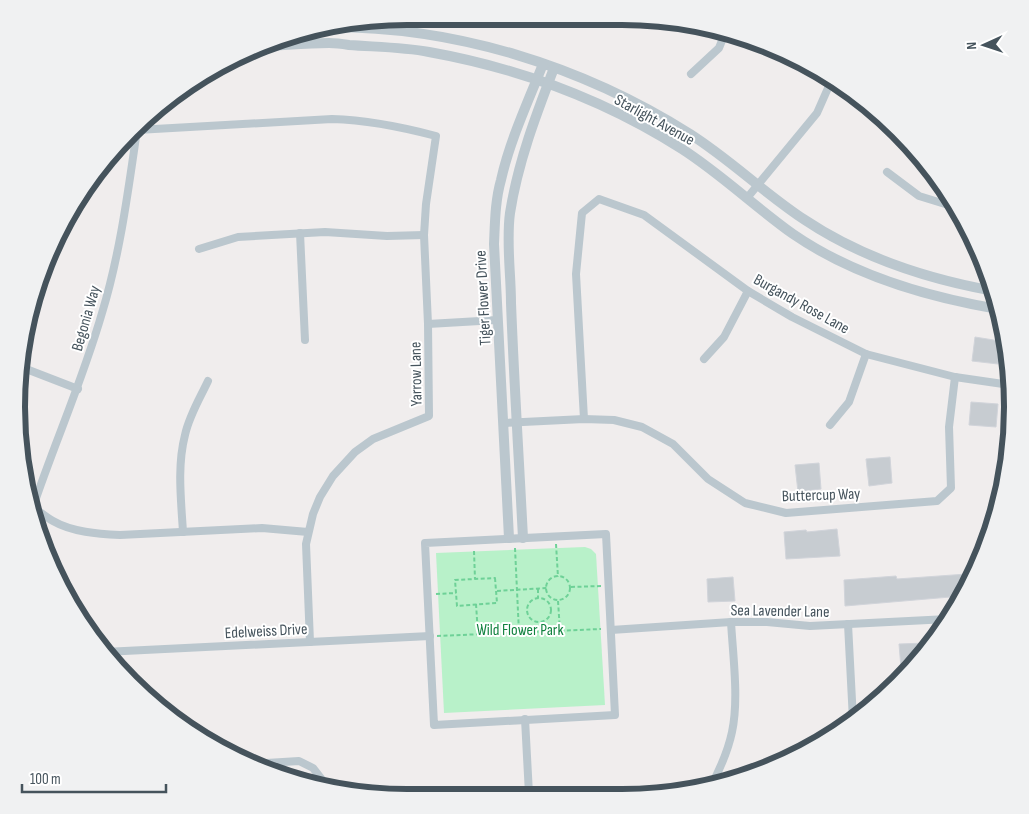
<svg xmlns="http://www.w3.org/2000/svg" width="1029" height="814" font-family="'Sofia Sans Condensed',sans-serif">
  <rect width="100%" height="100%" fill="#f0eded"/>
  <polygon fill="#b8f1c9" points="585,547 591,549 596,554 605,705 444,713 436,553"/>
  <g fill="#c7ccd1" stroke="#d1d4da">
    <polygon points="975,337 1006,342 1010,364 998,362 998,364 972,361"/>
    <polygon points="971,402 998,404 996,427 969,425"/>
    <polygon points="890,457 892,483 869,486 866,459"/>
    <polygon points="819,463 821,489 798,492 795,465"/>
    <polygon points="837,529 840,556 786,559 784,532 806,530 807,532"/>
    <polygon points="967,574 968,587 962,596 845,606 844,580 896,576 897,579"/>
    <polygon points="733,577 735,601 708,602 707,579"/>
    <polygon points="926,643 933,643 911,667 901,668 899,644"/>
  </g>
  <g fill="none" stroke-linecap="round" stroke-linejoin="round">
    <g stroke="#6ed197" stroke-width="2" stroke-dasharray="4 2.5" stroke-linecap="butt">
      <polyline points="556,544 558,577"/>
      <polyline points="515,548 519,633"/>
      <polyline points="474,551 475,579"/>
      <circle cx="558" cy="588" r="12"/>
      <polygon points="495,578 497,603 457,606 455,580"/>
      <polyline points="571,587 601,586"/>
      <polyline points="538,589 538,598"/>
      <polyline points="497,591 547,588"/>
      <polyline points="436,594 456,593"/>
      <circle cx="539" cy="610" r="12"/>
      <polyline points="558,601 560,631"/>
      <polyline points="476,604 478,634"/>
      <polyline points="437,636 601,629"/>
    </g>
    <g stroke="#bbc7ce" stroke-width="8">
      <polyline points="691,74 719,48 725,33"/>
      <polyline points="887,172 919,196 958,208"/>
      <polyline points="747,198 817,113 832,79"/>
      <polyline points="300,233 305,340"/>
      <polyline points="199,249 238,237 325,232 387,236 424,235"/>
      <polyline points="428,324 497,320"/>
      <polyline points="704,359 724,337 748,291"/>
      <polyline points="21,367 78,389"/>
      <polyline points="584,419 576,274 582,213 599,199 644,215 748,291 792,317 866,354 955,377 1010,385"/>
      <polyline points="503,423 584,419 614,420 642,427 673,444 708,479 745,503 786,513 937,501 951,488 949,427 955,377"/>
      <polyline points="830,425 849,402 866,354"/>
      <path d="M 183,532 C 181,499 177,466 185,435 C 189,416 200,398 208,381"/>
      <path d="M 308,532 L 262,528 L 120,535 C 98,534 72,532 53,521 C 46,517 40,512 33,507 C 55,442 83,379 102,313 C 120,254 128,192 137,130 L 332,119 C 367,120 402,127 436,136 L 426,204 L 424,235 L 428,324 L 429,416 L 373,439 L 355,452 L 333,476 L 320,497 L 313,514 L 306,544 L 310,642"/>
      <polygon points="606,534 615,715 434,725 425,543"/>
      <polyline points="848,624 853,720"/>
      <polyline points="611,630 731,622 767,622 810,626 948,619"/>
      <polyline points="104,652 430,636"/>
      <polyline points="525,719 529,794"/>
      <polyline points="251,764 299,761 313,768 330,790"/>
      <path d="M 711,786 C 720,769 728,751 732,732 C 739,700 733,656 731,622"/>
    </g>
    <g stroke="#bbc7ce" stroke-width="10">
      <path d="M 326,27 C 455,26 582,66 690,134 C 731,160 765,194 805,220 C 862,258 927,279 994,291"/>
      <path d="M 265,46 C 287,45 308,43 329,43 C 336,43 343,44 349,45 C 376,47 403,47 429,52 C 518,68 605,100 682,149 C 721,174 755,207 793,234 C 854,276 927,297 998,309"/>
      <path d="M 509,538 L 494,244 C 495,223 495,201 501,180 C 510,140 528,102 543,64"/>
      <path d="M 523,538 C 519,460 514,382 511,303 C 511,274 506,242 510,213 C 518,162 536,115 554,68"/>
    </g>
    <polyline stroke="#bdcbd6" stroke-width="11" points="28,315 37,289"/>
  </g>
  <g text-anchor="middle" stroke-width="4" stroke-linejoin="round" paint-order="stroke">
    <g font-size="16" fill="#45535c" stroke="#fff">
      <text transform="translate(655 119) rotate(29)" y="6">Starlight Avenue</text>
      <text transform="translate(482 298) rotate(-93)" y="6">Tiger Flower Drive</text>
      <text transform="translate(802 303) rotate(29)" y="6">Burgandy Rose Lane</text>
      <text transform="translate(85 318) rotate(-74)" y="6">Begonia Way</text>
      <text transform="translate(415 374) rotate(-91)" y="6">Yarrow Lane</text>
      <text transform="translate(821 494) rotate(-2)" y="6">Buttercup Way</text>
      <text transform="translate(780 610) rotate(1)" y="6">Sea Lavender Lane</text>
      <text transform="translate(266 630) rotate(-3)" y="6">Edelweiss Drive</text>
    </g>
    <g font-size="16" fill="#11823f" stroke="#fff">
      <text x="520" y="635">Wild Flower Park</text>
    </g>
  </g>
  <path d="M0 0H1029V814H0ZM407 25H622A382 382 0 0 1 1004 407V407A382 382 0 0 1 622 789H407A382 382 0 0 1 25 407V407A382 382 0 0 1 407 25Z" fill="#f0f1f2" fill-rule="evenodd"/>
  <path fill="none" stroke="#45535c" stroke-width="6" d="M407 25H622A382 382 0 0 1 1004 407V407A382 382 0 0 1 622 789H407A382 382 0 0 1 25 407V407A382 382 0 0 1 407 25Z"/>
  <g transform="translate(984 45) rotate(267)" stroke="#ffffff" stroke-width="4" paint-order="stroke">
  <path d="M0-4L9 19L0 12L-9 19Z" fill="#45535c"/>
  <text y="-8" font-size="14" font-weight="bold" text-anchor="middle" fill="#45535c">N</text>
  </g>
  <path d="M22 784v8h144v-8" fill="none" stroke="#45535c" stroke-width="2.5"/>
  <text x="30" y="784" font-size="15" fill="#45535c" stroke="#ffffff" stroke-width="4" paint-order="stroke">100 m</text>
</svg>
